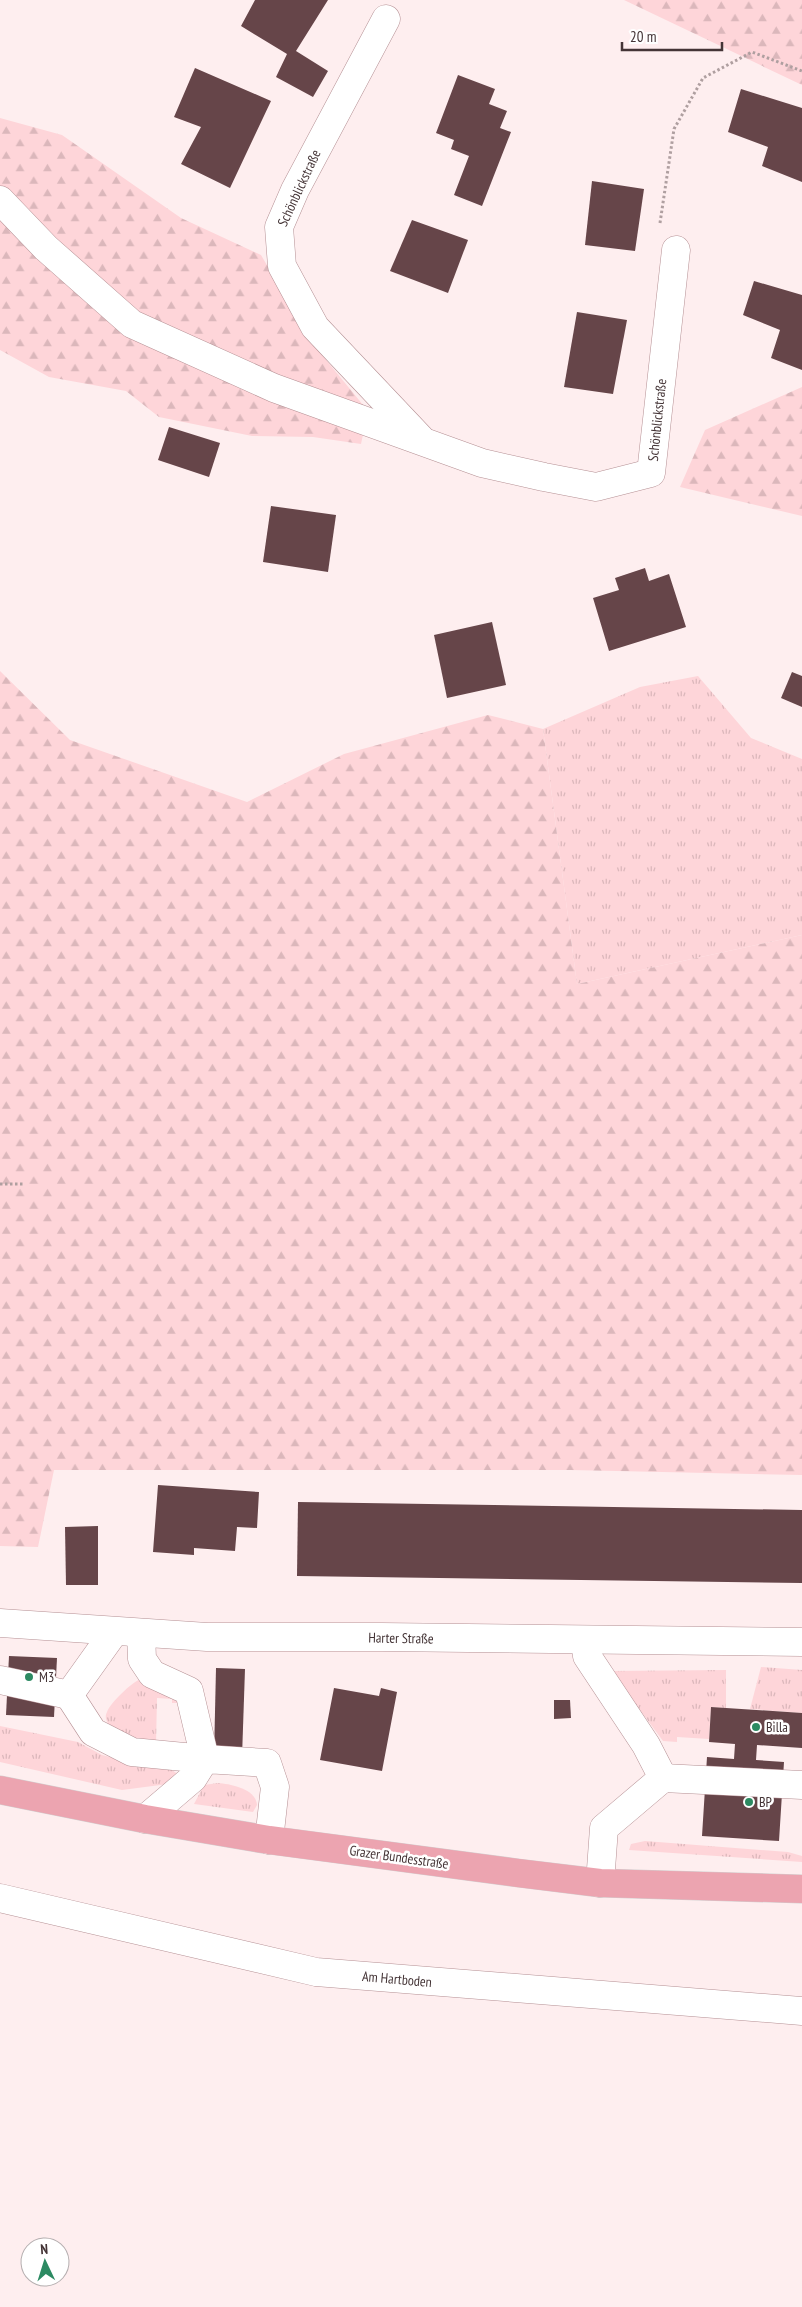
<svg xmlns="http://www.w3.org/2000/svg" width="802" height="2307" font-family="'PT Sans Narrow',sans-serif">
  <defs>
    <pattern id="grass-tufts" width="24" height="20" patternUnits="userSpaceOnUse" patternTransform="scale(1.25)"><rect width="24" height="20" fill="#fed5d9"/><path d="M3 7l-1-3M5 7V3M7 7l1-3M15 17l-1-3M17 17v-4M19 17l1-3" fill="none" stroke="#dbb7bb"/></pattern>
    <pattern id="forest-firs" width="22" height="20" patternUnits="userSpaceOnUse" patternTransform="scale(1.25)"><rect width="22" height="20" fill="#fed5d9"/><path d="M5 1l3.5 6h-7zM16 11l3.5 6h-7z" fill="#dbb7bb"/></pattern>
  </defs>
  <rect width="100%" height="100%" fill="#feeeef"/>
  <g fill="url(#grass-tufts)">
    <polygon points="698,676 751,738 802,759 802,935 577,984 543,729 640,687"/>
    <polygon points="761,1667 802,1670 802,1713 750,1709"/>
    <polygon points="726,1670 726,1708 711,1707 709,1739 677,1737 677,1742 663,1741 611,1671"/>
    <path d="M 141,1679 L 179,1700 L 178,1703 L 172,1703 L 172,1699 L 157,1698 L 156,1744 L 160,1750 L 110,1727 C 107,1722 104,1717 107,1712 C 111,1702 132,1682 141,1679 Z"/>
    <polygon points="0,1726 78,1742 102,1755 141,1765 170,1769 181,1776 168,1784 122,1790 0,1762"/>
    <path d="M 218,1783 C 231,1784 256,1789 257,1805 L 253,1812 L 194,1804 L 204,1785 Z"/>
    <polygon points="645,1841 788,1852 802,1856 802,1862 629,1850 631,1844"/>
  </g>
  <g fill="url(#forest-firs)">
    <polygon points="624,0 802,0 802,85"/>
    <polygon points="0,118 62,135 181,218 261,255 313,344 368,411 361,444 313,437 252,436 159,417 126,391 49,377 0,350"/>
    <polygon points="802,387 802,516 680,487 705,430"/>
    <polygon points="0,671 70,740 247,802 344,754 488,715 543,729 577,984 802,935 802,1475 571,1470 54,1470 38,1547 0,1546"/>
  </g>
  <g fill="#664549">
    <polygon points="255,0 328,0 296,51 328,71 313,97 276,77 287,54 241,26"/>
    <polygon points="195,68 271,101 230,188 181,164 201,127 174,117"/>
    <polygon points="458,75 495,89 489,104 507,111 500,128 511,132 482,206 454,195 469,156 451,149 454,140 436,133"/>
    <polygon points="741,89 802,108 802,182 762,166 768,147 728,132"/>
    <polygon points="592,181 644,189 635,251 585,245"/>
    <polygon points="412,220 468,240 448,293 390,271"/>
    <polygon points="754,281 802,295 802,370 771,358 780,330 743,315"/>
    <polygon points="577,312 627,320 613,394 564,387"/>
    <polygon points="169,427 220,443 209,477 158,460"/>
    <polygon points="271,506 336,515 328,572 263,562"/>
    <polygon points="645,568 649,581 669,574 686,627 609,651 593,598 619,590 615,578"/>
    <polygon points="492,622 506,685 447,698 434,635"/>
    <polygon points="792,672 802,676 802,707 781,698"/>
    <polygon points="158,1485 259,1492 257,1528 237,1527 235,1551 194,1548 194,1555 153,1552"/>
    <polygon points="298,1502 802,1510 802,1583 297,1576"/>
    <polygon points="98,1526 98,1585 66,1585 65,1527"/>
    <polygon points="9,1656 57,1658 54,1717 6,1715"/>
    <polygon points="216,1668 245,1669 242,1757 214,1756"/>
    <polygon points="334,1688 379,1696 381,1688 397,1692 382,1771 320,1760"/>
    <polygon points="554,1700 570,1700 571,1718 554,1719"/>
    <polygon points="711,1707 802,1713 802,1748 757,1745 756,1760 784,1762 779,1841 702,1836 707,1757 734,1759 735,1744 709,1742"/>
  </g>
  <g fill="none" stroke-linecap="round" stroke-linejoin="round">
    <g stroke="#b59094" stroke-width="29">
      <g id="minor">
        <polyline points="386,19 295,190 279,227 282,266 315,327 420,438"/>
        <polyline points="0,200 46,248 132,324 274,388 482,463 544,477 596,487 651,473 676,250"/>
        <polyline points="0,1623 207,1637 382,1637 802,1642"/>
        <polyline points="585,1640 587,1656 646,1745 663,1778 604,1828 600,1883"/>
        <polyline points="0,1680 69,1695 114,1632"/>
        <polyline points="69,1695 93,1732 132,1752 205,1759 189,1691 152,1674 142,1659 141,1633"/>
        <polyline points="663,1778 802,1785"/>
        <polyline points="145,1819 193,1778 205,1759 267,1763 275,1787 269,1840"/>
        <polyline points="0,1898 316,1972 802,2011"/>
      </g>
    </g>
    <g stroke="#d2cecf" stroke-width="29">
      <polyline id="major" points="0,1790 145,1819 269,1840 518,1873 600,1883 802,1889"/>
    </g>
    <g stroke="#af9fa0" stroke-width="3" stroke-dasharray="2.5 2.5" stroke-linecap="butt">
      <polyline points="660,223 674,129 703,78 752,52 802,71"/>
      <polyline points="0,1184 23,1184"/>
    </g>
    <use href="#minor" stroke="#fff" stroke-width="28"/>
    <use href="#major" stroke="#eca4b0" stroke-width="28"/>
  </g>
  <g fill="#2c8a62" stroke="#fff" stroke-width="2">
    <circle cx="29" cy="1677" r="5"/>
    <circle cx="756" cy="1727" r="5"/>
    <circle cx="749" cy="1802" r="5"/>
  </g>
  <g text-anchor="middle" stroke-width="5" stroke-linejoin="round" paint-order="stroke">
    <g font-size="14" fill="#443436" stroke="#fff">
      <text transform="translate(299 188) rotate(-65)" y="5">Schönblickstraße</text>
      <text transform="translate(657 420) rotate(-84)" y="5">Schönblickstraße</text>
      <text transform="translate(401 1638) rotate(1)" y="5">Harter Straße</text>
      <text transform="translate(399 1857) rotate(8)" y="5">Grazer Bundesstraße</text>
      <text transform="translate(397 1979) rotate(5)" y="5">Am Hartboden</text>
    </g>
    <g font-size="14" fill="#443436" stroke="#fff" text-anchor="start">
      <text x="39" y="1682">M3</text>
      <text x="766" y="1732">Billa</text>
      <text x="759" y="1807">BP</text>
    </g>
  </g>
  <g transform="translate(45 2262) rotate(356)"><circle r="24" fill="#ffffff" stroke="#b4aeaf"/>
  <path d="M0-4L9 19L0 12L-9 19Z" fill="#2c8a62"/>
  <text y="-8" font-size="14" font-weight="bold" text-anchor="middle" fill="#443436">N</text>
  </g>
  <path d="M622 42v8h100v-8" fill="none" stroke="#443436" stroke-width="2.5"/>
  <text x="630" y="42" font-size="15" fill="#443436" stroke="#ffffff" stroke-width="4" paint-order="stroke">20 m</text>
</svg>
